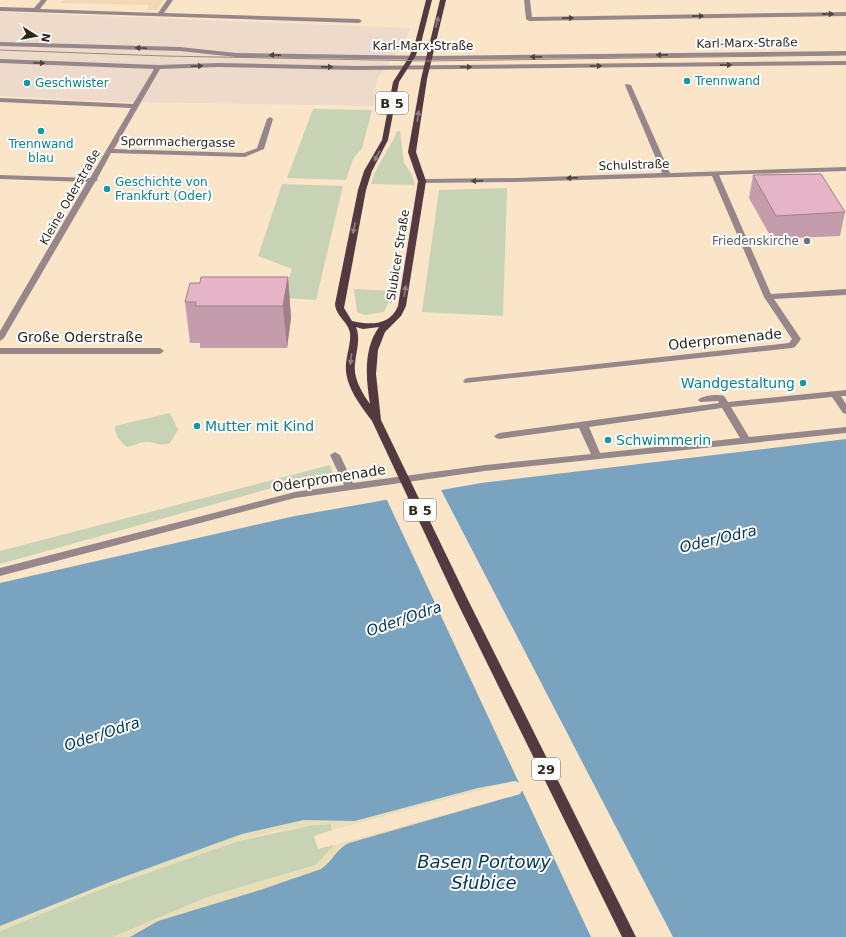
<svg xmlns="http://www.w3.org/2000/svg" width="846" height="937" font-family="'DejaVu Sans',sans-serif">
  <rect width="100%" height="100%" fill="#fae5c9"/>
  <polygon fill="#eedacb" points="0,12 410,28 405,41 377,79 373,106 125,102 0,96"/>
  <polygon fill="#f2d8b7" points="63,0 163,0 157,10 147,10 149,5 61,3"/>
  <g fill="#c8d2b5">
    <polygon points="313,109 372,110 362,148 353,159 346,180 287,178"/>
    <path d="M 397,131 L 400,131 L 404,163 L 411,173 L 415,185 L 371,184 C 376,164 390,150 397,131 Z"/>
    <polygon points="282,184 343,186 316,300 271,297 274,281 288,280 292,269 258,256"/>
    <polygon points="507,188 503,316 422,312 439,190"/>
    <polygon points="354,289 394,291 384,312 365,315 357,312"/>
    <path d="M 170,413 L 178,430 L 170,443 C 157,447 155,441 145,442 C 139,442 134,446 127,447 C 119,441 115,435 115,426 Z"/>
    <polygon points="330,465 334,475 272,488 0,564 0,551"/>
    <polygon points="331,824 332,830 314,836 318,849 334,845 316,865 208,897 113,937 0,937 0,931 96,891 238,841 313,825"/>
  </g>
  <g fill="#e8dfb9">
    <polygon points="515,781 332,830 331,824 318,824 276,831 238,841 96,891 0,931 0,926 110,882 242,834 304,820 355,821 478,788"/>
    <path d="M 501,799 L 349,843 C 337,848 332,862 321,869 L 260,890 L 158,921 L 130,937 L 113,937 L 208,897 L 316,865 L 334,845 Z"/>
  </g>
  <path fill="#7aa3bf" d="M 846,439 L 846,937 L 130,937 L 158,921 L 260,890 L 321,869 C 332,862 337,848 349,843 L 520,794 L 525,785 L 515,781 L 478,788 L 355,821 L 304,820 L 242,834 L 110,882 L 0,926 L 0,583 L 295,516 L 481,483 Z"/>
  <polygon fill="#fae5c9" points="440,488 673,937 591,937 521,788 523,786 520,785 386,498"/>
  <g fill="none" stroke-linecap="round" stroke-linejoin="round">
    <g fill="#97878b" fill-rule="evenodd">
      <polygon points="41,0 47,0 40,9 158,13 167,0 173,0 164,13 359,19 362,21 359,23 0,11 0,7 34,8"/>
      <polygon points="524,0 530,0 532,17 846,12 846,16 529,21 526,19"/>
      <polygon points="0,42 180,47 236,53 429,56 846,51 846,55 429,60 236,57 180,51 0,46"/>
      <polygon points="0,59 158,65 218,63 357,66 846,61 846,65 357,70 218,67 160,69 114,149 244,153 257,148 267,119 270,117 273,119 264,149 245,157 111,153 97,179 98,180 95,182 4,338 0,341 0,331 87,182 0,179 0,175 90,178 131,108 0,102 0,98 133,104 154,69 0,63"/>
      <polygon points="626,84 631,85 670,173 846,167 846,171 719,175 771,294 846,289 846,295 774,299 801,339 795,347 792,348 465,383 463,381 465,379 468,378 789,343 792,339 764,297 712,176 516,182 422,183 418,181 422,179 516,178 662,173 625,85"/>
      <polygon points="0,348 160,348 164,351 160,354 0,354"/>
      <path d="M 846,390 L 846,396 L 841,396 L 846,404 L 846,414 L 843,413 L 832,397 L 731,407 L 749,437 L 846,427 L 846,433 L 485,471 L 295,498 L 0,576 L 0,568 L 295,492 L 344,485 L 330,455 L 335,452 L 340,455 L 353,483 L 485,465 L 591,454 L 579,428 L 499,439 L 496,438 L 494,436 L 499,433 L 719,403 L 718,401 L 700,402 L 698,400 C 703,395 718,394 724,396 L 728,402 ZM 722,408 L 740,438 L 600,453 L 589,427 Z"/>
    </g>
    <path fill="#543a40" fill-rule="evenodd" d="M 426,0 L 432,0 L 421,43 L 415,57 L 399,82 L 388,140 L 372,171 L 366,190 L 344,308 L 352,321 C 370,325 390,326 398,306 L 418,181 L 408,152 L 421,79 L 440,0 L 446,0 L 427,79 L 416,152 L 426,181 L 406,306 L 401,316 L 385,332 L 378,350 L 376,374 L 381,420 L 468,600 L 636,937 L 622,937 L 456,600 L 372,421 C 360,405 344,385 346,364 C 347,353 351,343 350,333 C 348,321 336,317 335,304 L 358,190 L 364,171 L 382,140 L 393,82 L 409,57 L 415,43 ZM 356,327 L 363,329 L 379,327 C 363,349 366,379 370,404 C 362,393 353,378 355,364 C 356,351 361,340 356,327 Z"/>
    <polyline stroke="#988975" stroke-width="1" points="0,50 165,56 428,61 846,55"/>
  </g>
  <g fill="#c59cab">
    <polygon points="753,175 845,212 840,236 772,239 749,198"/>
    <polygon points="288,277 291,318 287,348 200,348 200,343 190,343 185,302 200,283"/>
  </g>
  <polygon fill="#a07f8b" points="288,277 291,318 287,348 283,306"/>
  <g fill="#e5b5c7" stroke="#a07f8b">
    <polygon points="821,174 845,212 776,216 753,175"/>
    <polygon points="201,277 288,277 283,306 195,306 196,302 185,302 190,283 200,283"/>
  </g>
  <defs><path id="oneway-solid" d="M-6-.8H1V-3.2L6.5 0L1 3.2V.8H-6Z"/></defs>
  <g fill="#4e443d">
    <use href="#oneway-solid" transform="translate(828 14) rotate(-1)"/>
    <use href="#oneway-solid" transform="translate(698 16) rotate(-1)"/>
    <use href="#oneway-solid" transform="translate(568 18) rotate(-1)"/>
    <use href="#oneway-solid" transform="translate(141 48) rotate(-178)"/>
    <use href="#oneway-solid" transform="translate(275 55) rotate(-179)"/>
    <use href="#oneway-solid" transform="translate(662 55) rotate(179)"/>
    <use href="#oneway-solid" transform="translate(536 57) rotate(179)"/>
    <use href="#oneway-solid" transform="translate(39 63) rotate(2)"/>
    <use href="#oneway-solid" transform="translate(726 65) rotate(-1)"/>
    <use href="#oneway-solid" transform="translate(197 66) rotate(-3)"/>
    <use href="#oneway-solid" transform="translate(596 66)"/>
    <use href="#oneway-solid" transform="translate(327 67) rotate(1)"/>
    <use href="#oneway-solid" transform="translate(466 67)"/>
    <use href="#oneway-solid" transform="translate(572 178) rotate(178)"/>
    <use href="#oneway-solid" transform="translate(477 181) rotate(179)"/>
  </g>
  <g fill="#907f83">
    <use href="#oneway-solid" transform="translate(437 22) rotate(-76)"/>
    <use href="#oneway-solid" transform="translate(418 116) rotate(-81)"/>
    <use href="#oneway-solid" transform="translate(377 156) rotate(119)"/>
    <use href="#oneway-solid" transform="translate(354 228) rotate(101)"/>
    <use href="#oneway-solid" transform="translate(405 291) rotate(-81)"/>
    <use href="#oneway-solid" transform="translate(351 359) rotate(97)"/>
  </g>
  <g fill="#0f9aa8" stroke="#fff" stroke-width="1.5">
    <circle cx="687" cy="81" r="4"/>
    <circle cx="27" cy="83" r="4"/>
    <circle cx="41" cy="131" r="4"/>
    <circle cx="107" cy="189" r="4"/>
    <circle cx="803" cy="383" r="4"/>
    <circle cx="197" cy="426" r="4"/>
    <circle cx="608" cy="440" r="4"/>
  </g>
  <circle fill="#6b7280" stroke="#fff" stroke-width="1.5" cx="807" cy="241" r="4"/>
  <g text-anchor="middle" stroke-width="4" stroke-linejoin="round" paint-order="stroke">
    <g font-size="12" fill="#2f271c" stroke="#fff">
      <text transform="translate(747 43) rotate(-1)" y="4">Karl-Marx-Straße</text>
      <text x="423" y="50">Karl-Marx-Straße</text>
      <text transform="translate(178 142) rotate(1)" y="4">Spornmachergasse</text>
      <text transform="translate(634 165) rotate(-2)" y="4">Schulstraße</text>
      <text transform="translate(70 197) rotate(-60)" y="4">Kleine Oderstraße</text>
      <text transform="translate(398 255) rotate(-81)" y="4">Slubicer Straße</text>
    </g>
    <g font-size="12" fill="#0d838f" stroke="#fff" text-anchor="start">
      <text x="695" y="85">Trennwand</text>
      <text x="35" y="87">Geschwister</text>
      <text x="41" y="148" text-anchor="middle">Trennwand<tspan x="41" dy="14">blau</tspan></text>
      <text x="115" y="186">Geschichte von<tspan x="115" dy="14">Frankfurt (Oder)</tspan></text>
    </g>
    <g font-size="12" fill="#5b616d" stroke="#fff" text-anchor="end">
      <text x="799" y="245">Friedenskirche</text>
    </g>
    <g fill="#fff" stroke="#6d6860" stroke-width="1">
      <rect x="376" y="92" width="32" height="22" rx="3"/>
      <rect x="404" y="499" width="32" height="22" rx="3"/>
      <rect x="532" y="758" width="28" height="22" rx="3"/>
    </g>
    <g font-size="13" font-weight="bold" fill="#2f271c">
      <text x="392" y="108">B 5</text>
      <text x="420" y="515">B 5</text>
      <text x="546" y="774">29</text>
    </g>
    <g font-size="14" fill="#2f271c" stroke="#fff">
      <text x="80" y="342">Große Oderstraße</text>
      <text transform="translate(725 339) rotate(-6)" y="5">Oderpromenade</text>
      <text transform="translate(329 478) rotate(-9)" y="5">Oderpromenade</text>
    </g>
    <g font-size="14" fill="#0d838f" stroke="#fff" text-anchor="start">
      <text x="795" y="388" text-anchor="end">Wandgestaltung</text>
      <text x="205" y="431">Mutter mit Kind</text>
      <text x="616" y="445">Schwimmerin</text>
    </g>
    <g font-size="15" font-style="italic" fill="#003753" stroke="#fff">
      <text transform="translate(718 539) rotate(-13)" y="5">Oder/Odra</text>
      <text transform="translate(404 619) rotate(-19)" y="5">Oder/Odra</text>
      <text transform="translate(102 734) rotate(-18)" y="5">Oder/Odra</text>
    </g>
    <g font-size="18" font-style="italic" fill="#003753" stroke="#fff">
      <text x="484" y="868">Basen Portowy<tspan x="484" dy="21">Słubice</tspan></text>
    </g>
  </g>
  <g transform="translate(36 36) rotate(101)" stroke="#ffffff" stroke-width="3" paint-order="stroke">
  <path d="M0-3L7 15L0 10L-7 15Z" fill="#2f271c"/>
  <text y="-6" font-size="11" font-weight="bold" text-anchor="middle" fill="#2f271c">N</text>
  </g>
</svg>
